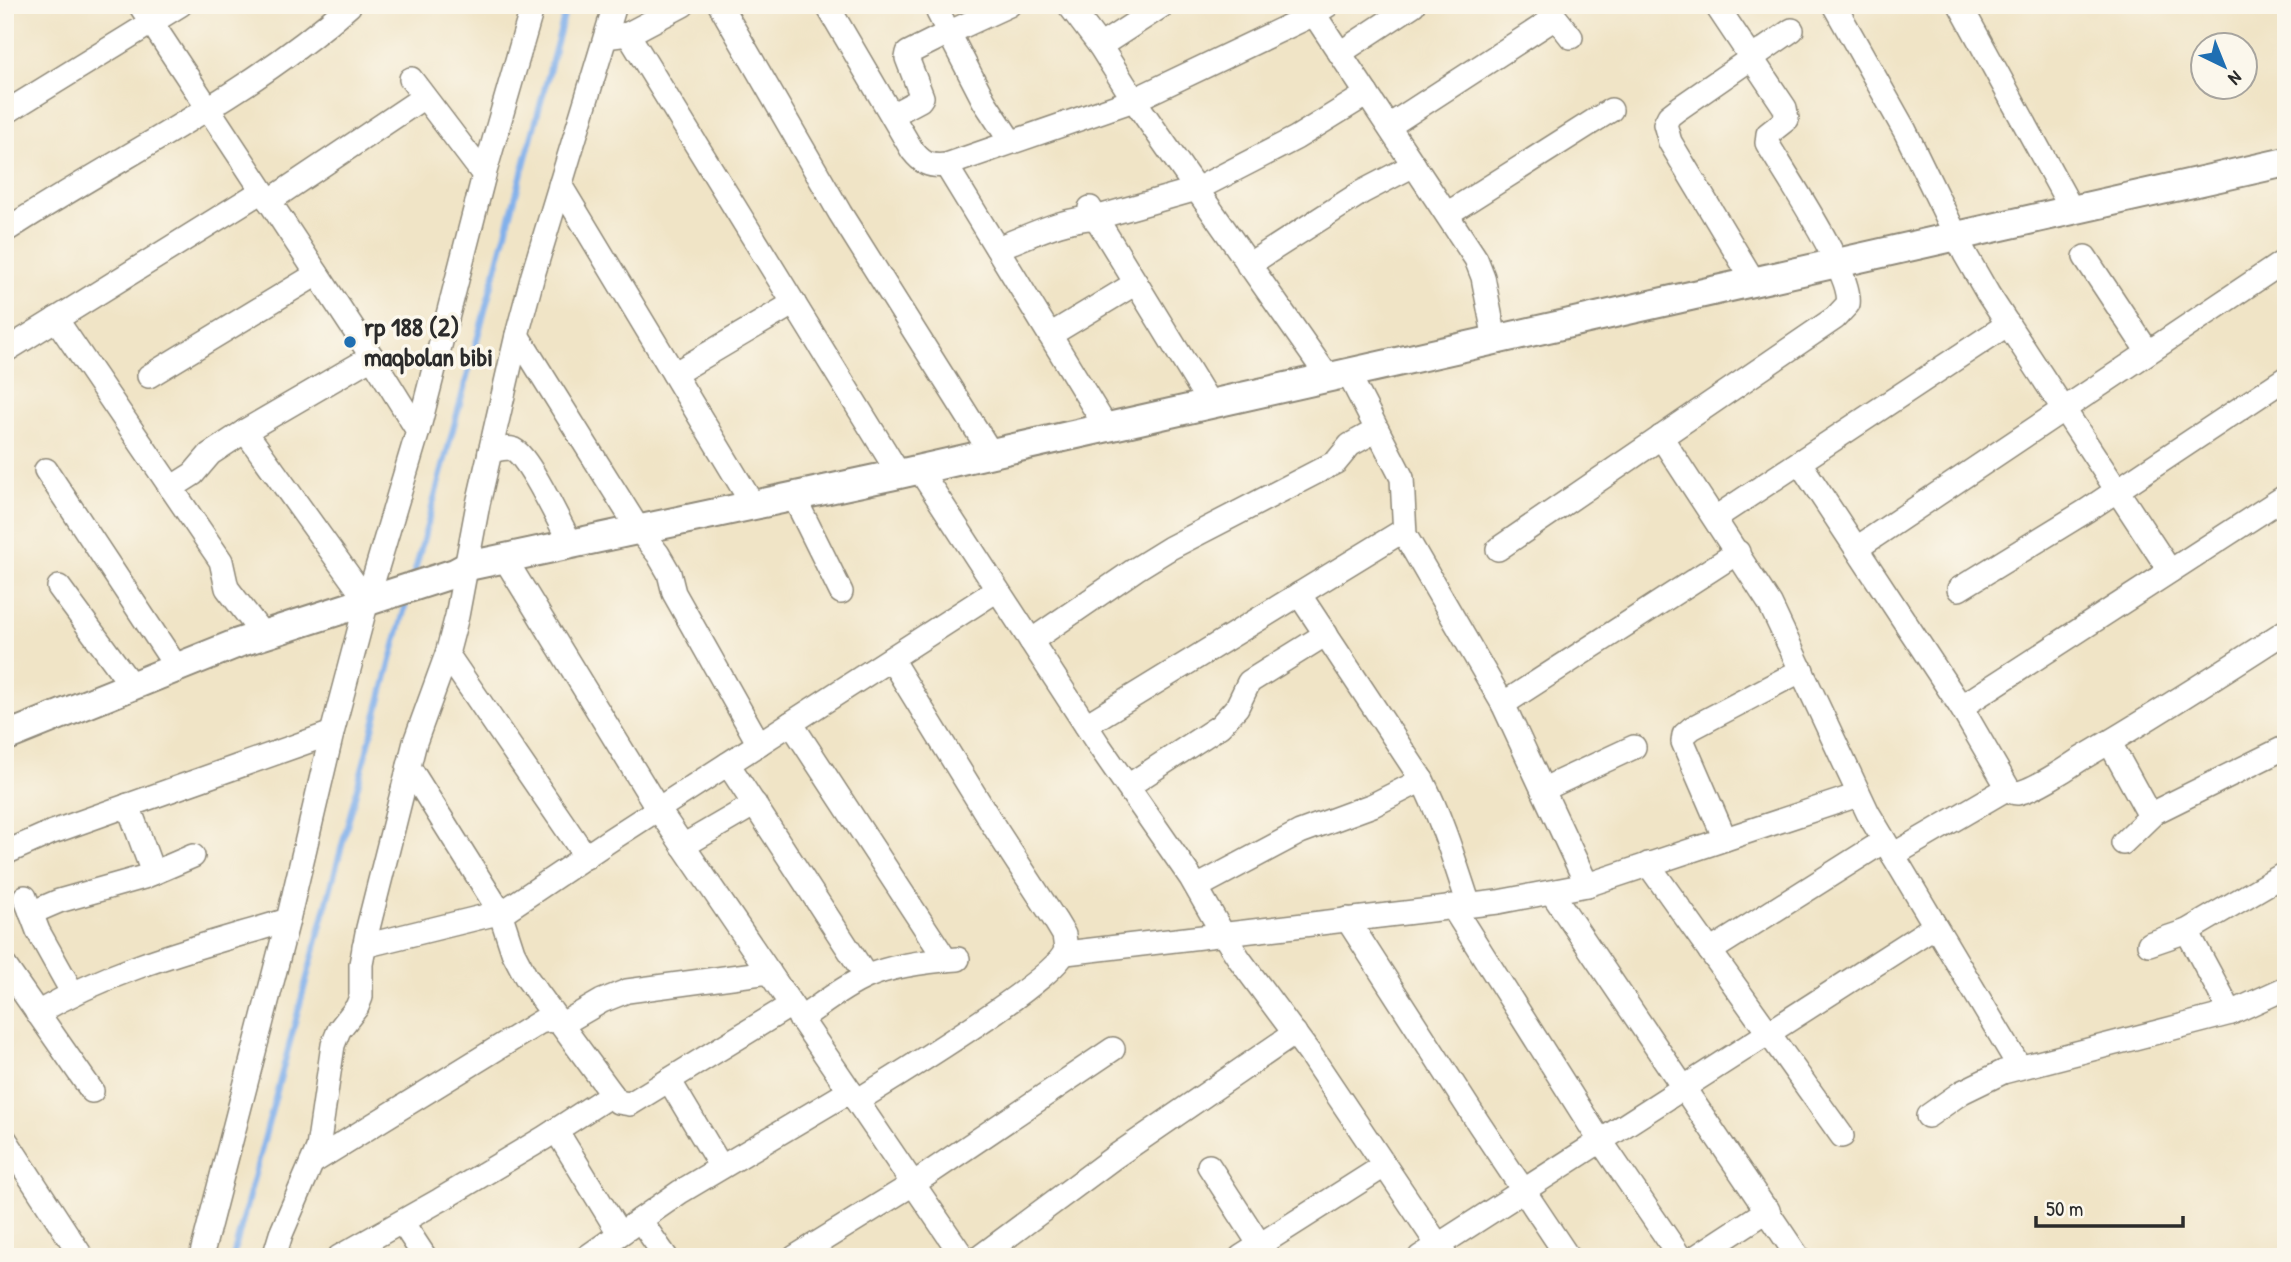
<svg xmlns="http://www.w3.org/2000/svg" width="2291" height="1262" font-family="'Patrick Hand',sans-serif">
  <rect width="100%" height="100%" fill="#fbf7ec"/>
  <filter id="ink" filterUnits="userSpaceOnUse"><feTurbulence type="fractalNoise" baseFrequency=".0143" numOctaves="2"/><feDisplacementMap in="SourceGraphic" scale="14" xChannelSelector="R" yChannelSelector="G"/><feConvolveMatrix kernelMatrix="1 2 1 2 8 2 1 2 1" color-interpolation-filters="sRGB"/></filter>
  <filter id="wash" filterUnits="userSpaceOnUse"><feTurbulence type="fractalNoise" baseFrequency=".00686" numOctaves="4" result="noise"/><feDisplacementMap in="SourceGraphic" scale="28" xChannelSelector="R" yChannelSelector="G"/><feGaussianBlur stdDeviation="1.57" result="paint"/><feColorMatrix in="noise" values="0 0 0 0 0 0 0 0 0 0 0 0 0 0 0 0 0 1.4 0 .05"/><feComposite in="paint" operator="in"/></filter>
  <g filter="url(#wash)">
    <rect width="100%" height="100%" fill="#f0e4c6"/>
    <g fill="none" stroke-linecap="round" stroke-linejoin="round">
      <g stroke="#81b0eb" stroke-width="6">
        <polyline points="413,578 567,5"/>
        <polyline points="233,1257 408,596"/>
      </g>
    </g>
  </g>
  <g filter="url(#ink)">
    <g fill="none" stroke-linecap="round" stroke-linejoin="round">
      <g stroke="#8e8878" stroke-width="26">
        <g id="minor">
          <polyline points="140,5 372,357 418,431"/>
          <polyline points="720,5 840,213 991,453"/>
          <path d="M 827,5 L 912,150 C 922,163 929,167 946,165 L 1134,100 L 1314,14 L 1328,5"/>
          <polyline points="1069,5 1100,46 1134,100 1328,377"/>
          <polyline points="1308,5 1476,259 1483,277 1495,340"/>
          <polyline points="1834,5 1905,131 1965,254 1988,294 2170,571"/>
          <polyline points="1960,5 2072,210"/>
          <polyline points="1548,8 1571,37"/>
          <polyline points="938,12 984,101 1011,142"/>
          <polyline points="628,34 899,474"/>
          <polyline points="613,36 628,34 683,5"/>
          <polyline points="1100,46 1163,5"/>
          <polyline points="1340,53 1413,5"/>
          <polyline points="411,79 484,175"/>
          <polyline points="5,113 180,5"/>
          <polyline points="892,115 920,100 922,97 907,58 908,53 948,33 1009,5"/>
          <polyline points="1389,126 1555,18"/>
          <polyline points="946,165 1106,427"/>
          <polyline points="560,185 753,505"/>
          <polyline points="269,201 424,97"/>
          <polyline points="1090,208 1210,404"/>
          <polyline points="1447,214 1611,110"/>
          <path d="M 5,231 C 121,155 244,99 349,6"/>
          <path d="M 997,248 C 1028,237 1062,218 1095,218 L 1197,189 L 1296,138 L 1367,94"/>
          <polyline points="2085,257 2148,352"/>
          <polyline points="1248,265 1362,192 1414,165"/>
          <polyline points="1754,282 1670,142 1665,124 1669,116 1678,109 1792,30"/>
          <polyline points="56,319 221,561 227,588 263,635"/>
          <polyline points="517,335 639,530 658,554 669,573 674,593 759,744"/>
          <polyline points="1050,335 1136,283"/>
          <polyline points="5,351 262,191"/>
          <polyline points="1348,373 1402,478 1405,535 1503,704 1587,885"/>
          <polyline points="674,374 794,303"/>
          <polyline points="149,376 317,274"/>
          <polyline points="245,431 367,601"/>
          <polyline points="1661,437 1770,604 1868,813 2019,1066"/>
          <path d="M 490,451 C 497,450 506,447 512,449 C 527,452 562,528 571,544"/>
          <path d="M 1800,463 L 1961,707 L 2008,788 C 2011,791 2012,793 2017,793 C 2032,791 2066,769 2079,760 C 2149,719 2218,675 2286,631"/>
          <polyline points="919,469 1100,747 1191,878 1223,934 1240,960 1310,1054 1446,1257"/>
          <polyline points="46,470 177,668"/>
          <polyline points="171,488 193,474 210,454 245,431 372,357"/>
          <polyline points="794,497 841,592"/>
          <polyline points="1715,518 2008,324"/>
          <polyline points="1857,548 2286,260"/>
          <path d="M 1498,549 L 1835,318 L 1848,304 C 1854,275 1784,172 1767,143 L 1768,134 L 1787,119 L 1785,108 L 1716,5"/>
          <polyline points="505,559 658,809 963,1257"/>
          <polyline points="59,587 132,686"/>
          <polyline points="1959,589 2086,511 2286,378"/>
          <path d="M 1299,594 L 1422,780 C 1442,819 1455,863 1469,905"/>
          <polyline points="1031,641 1136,569 1170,548 1336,462 1350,445 1377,430"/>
          <polyline points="447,654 586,857"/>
          <polyline points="1503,704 1738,552"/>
          <polyline points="1961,707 2286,496"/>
          <polyline points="791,723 946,960"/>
          <polyline points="1086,725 1404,530"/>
          <polyline points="2110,743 2150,816"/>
          <polyline points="728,764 866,976"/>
          <polyline points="409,767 500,912 513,952 526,977 618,1102 630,1104 791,1005"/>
          <polyline points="1128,786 1220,726 1237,707 1249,682 1326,634"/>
          <polyline points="1544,789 1634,747"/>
          <polyline points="128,805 153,873"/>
          <polyline points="1725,839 1683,742 1684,735 1692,728 1802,670"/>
          <polyline points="2123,843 2155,812 2286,747"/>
          <polyline points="683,846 755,804"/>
          <polyline points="5,853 50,833 332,733"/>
          <polyline points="1893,855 2008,788"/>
          <polyline points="1648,864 1842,1136"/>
          <polyline points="1197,887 1300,832 1373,805 1422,780"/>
          <polyline points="1552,893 1798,1257"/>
          <polyline points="25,897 38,931 72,992"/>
          <polyline points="1452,906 1592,1128 1680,1257"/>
          <polyline points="31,913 59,901 144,877 193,856"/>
          <polyline points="1347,919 1479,1124 1568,1257"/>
          <polyline points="2187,931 2231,1013"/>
          <polyline points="2149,944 2187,931 2286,873"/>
          <polyline points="364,946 494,914 509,908 610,840 997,590"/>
          <polyline points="1710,951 1884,841"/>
          <polyline points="1066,953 1498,902 1587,885 1858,795"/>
          <polyline points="5,966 92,1091"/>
          <path d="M 37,1013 C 118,966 200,947 288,920"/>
          <path d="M 800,1019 C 821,1005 843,987 866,977 C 893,965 928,961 958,959"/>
          <polyline points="669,1080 721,1167"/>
          <path d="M 857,1101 C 891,1079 1058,979 1066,949 L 1064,935 L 1055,920 L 995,828 L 891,659"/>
          <polyline points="1928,1116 1962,1092 2003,1072 2231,1013 2286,988"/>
          <polyline points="556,1130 619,1233"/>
          <polyline points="5,1139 82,1257"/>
          <polyline points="313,1162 540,1022 549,1020 564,1023 602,1001 627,991 769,972"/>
          <polyline points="1209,1166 1260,1245"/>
          <polyline points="640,1220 666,1257"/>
          <polyline points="402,1222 425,1257"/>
          <polyline points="201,1257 288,920 332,733 367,601 418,431 484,175 533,5"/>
          <polyline points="274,1257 281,1234 318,1148 333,1045 339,1030 357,1007 361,997 361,964 368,928 415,742 447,654 457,616 478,504 517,335 533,275 615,5"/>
          <polyline points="339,1257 440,1200 544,1138 612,1094"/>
          <polyline points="587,1257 680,1192 850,1091"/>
          <polyline points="795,1257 913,1184 1113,1049"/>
          <polyline points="980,1257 1113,1158 1295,1033"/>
          <polyline points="1241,1257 1384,1166"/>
          <polyline points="1420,1257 1935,926"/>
          <polyline points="1696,1257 1768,1210"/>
        </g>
      </g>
      <g stroke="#8e8878" stroke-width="32">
        <polyline id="tertiary" points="5,737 238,643 455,573 468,566 899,474 2286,162"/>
      </g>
      <use href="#minor" stroke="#fff" stroke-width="23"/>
      <use href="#tertiary" stroke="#fff" stroke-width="28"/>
    </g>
  </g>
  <circle fill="#1f6fb2" stroke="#fbf7ec" stroke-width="2.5" cx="350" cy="342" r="7"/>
  <g text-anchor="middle" stroke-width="7" stroke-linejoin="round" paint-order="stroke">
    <g font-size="26" font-weight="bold" fill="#2b2b2b" stroke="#fbf7ec" text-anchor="start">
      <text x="364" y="336">rp 188 (2)<tspan x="364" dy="30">maqbolan bibi</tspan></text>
    </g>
  </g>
  <rect width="2291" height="1262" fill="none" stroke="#fbf7ec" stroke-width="28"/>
  <g transform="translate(2224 66) rotate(137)"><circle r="33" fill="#fbf7ec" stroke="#a8a59f" stroke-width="2"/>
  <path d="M0-5L12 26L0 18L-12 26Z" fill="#1f6fb2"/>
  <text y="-10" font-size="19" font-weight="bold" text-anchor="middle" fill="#2b2b2b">N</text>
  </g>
  <path d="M2036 1216v10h147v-10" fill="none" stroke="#2b2b2b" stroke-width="3.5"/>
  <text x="2046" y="1216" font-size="21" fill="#2b2b2b" stroke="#fbf7ec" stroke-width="5" paint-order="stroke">50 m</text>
</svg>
